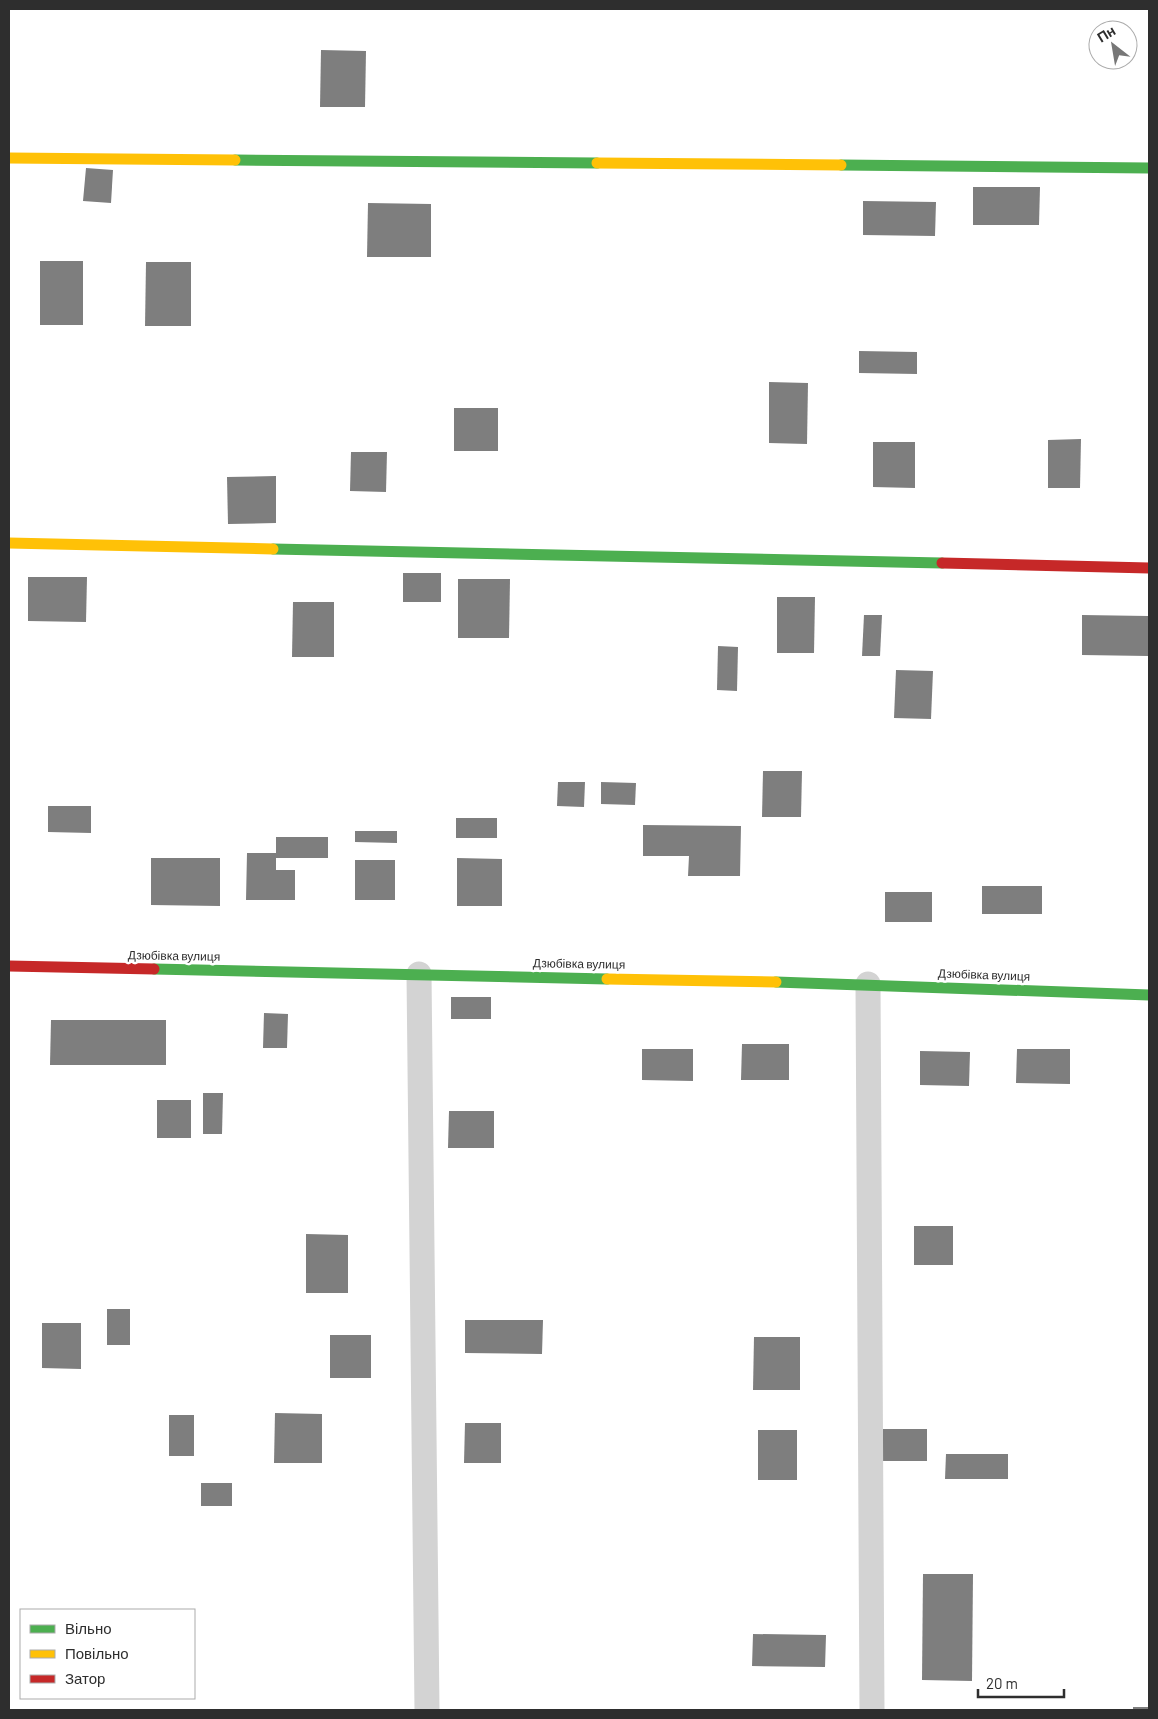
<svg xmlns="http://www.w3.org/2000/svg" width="1158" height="1719" font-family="Barlow,sans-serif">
  <rect width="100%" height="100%" fill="#fff"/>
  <g fill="#7e7e7e">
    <polygon points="321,50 366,51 365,107 320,107"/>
    <polygon points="86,168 113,170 111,203 83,201"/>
    <polygon points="973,187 1040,187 1039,225 973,225"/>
    <polygon points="863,201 936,202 935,236 863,235"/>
    <polygon points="368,203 431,204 431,257 367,257"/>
    <rect x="40" y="261" width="43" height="64"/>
    <polygon points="146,262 191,262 191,326 145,326"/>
    <polygon points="859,351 917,352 917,374 859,373"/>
    <polygon points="769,382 808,383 807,444 769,443"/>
    <rect x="454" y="408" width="44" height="43"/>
    <polygon points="1081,439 1080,488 1048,488 1048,440"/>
    <polygon points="873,442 915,442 915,488 873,487"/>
    <polygon points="351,452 387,452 386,492 350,491"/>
    <polygon points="276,476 276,523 228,524 227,477"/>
    <rect x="403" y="573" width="38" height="29"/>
    <polygon points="28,577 87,577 86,622 28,621"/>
    <polygon points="458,579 510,579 509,638 458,638"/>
    <polygon points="777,597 815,597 814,653 777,653"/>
    <polygon points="293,602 334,602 334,657 292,657"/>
    <polygon points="864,615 882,615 880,656 862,656"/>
    <polygon points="1082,615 1148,616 1148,656 1082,655"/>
    <polygon points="718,646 738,647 737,691 717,690"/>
    <polygon points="896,670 933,671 931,719 894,718"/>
    <polygon points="763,771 802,771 801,817 762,817"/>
    <polygon points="558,782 585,782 584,807 557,806"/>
    <polygon points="601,782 636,783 635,805 601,804"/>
    <polygon points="48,806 91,806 91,833 48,832"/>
    <rect x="456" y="818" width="41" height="20"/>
    <polygon points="643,825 741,826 740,876 688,876 689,856 643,856"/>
    <polygon points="355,831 397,831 397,843 355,842"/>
    <polygon points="276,837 328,837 328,858 276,858 276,870 295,870 295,900 246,900 247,853 276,853"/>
    <polygon points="151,858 220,858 220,906 151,905"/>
    <polygon points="457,858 502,859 502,906 457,906"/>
    <rect x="355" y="860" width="40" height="40"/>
    <rect x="982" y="886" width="60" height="28"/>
    <rect x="885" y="892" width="47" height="30"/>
    <rect x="451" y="997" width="40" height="22"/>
    <polygon points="264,1013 288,1014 287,1048 263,1048"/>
    <polygon points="51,1020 166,1020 166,1065 50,1065"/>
    <polygon points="742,1044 789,1044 789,1080 741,1080"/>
    <polygon points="642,1049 693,1049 693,1081 642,1080"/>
    <polygon points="1017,1049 1070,1049 1070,1084 1016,1083"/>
    <polygon points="920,1051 970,1052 969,1086 920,1085"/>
    <polygon points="203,1093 223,1093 222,1134 203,1134"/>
    <rect x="157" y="1100" width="34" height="38"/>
    <polygon points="449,1111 494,1111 494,1148 448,1148"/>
    <rect x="914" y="1226" width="39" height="39"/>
    <polygon points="306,1234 348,1235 348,1293 306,1293"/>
    <rect x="107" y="1309" width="23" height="36"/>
    <polygon points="465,1320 543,1320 542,1354 465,1353"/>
    <polygon points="42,1323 81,1323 81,1369 42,1368"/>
    <rect x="330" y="1335" width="41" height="43"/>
    <polygon points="754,1337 800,1337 800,1390 753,1390"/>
    <polygon points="275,1413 322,1414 322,1463 274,1463"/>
    <rect x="169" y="1415" width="25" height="41"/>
    <polygon points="465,1423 501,1423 501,1463 464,1463"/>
    <polygon points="883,1429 927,1429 927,1461 882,1461"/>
    <rect x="758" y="1430" width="39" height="50"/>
    <polygon points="946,1454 1008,1454 1008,1479 945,1479"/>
    <rect x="201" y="1483" width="31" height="23"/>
    <polygon points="923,1574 973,1574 972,1681 922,1680"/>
    <polygon points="753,1634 826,1635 825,1667 752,1666"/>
    <rect x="1133" y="1707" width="16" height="3"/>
  </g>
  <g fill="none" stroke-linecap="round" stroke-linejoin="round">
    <g stroke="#d3d3d3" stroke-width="25">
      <polyline points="419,974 427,1710"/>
      <polyline points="868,984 872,1710"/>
    </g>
    <g stroke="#4caf50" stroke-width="11">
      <polyline points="235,160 597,163"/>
      <polyline points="841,165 1149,168"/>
      <polyline points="273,549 942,563"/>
      <polyline points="154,969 607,979"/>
      <polyline points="776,982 1149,995"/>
    </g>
    <g stroke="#ffc107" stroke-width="11">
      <polyline points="9,158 235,160"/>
      <polyline points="597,163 841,165"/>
      <polyline points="9,543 273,549"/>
      <polyline points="607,979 776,982"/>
    </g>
    <g stroke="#c62828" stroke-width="11">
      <polyline points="942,563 1149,568"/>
      <polyline points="9,966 154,969"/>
    </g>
  </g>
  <g text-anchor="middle" stroke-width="5" stroke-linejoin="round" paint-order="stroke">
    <g font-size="12" fill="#2e2e2e" stroke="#fff">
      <text transform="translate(174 956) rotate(1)" y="4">Дзюбівка вулиця</text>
      <text transform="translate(579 964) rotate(1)" y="4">Дзюбівка вулиця</text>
      <text transform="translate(984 975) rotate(2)" y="4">Дзюбівка вулиця</text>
    </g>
  </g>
  <rect width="1158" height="1719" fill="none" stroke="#2e2e2e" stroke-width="20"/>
  <rect x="20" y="1609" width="175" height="90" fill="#ffffff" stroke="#ababab"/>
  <rect x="30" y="1625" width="25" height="8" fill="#4caf50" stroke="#ababab"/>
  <text x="65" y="1634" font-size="15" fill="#2e2e2e">Вільно</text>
  <rect x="30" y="1650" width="25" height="8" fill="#ffc107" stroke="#ababab"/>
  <text x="65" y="1659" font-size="15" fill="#2e2e2e">Повільно</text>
  <rect x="30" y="1675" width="25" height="8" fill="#c62828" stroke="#ababab"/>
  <text x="65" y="1684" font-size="15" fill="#2e2e2e">Затор</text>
  <g transform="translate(1113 45) rotate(329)"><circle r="24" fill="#ffffff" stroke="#ababab"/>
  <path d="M0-4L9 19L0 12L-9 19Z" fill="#777777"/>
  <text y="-8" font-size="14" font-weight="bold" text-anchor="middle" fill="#2e2e2e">Пн</text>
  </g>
  <path d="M978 1689v8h86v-8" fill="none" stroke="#2e2e2e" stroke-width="2.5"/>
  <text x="986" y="1689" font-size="15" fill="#2e2e2e" stroke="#ffffff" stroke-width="4" paint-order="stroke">20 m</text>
</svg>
